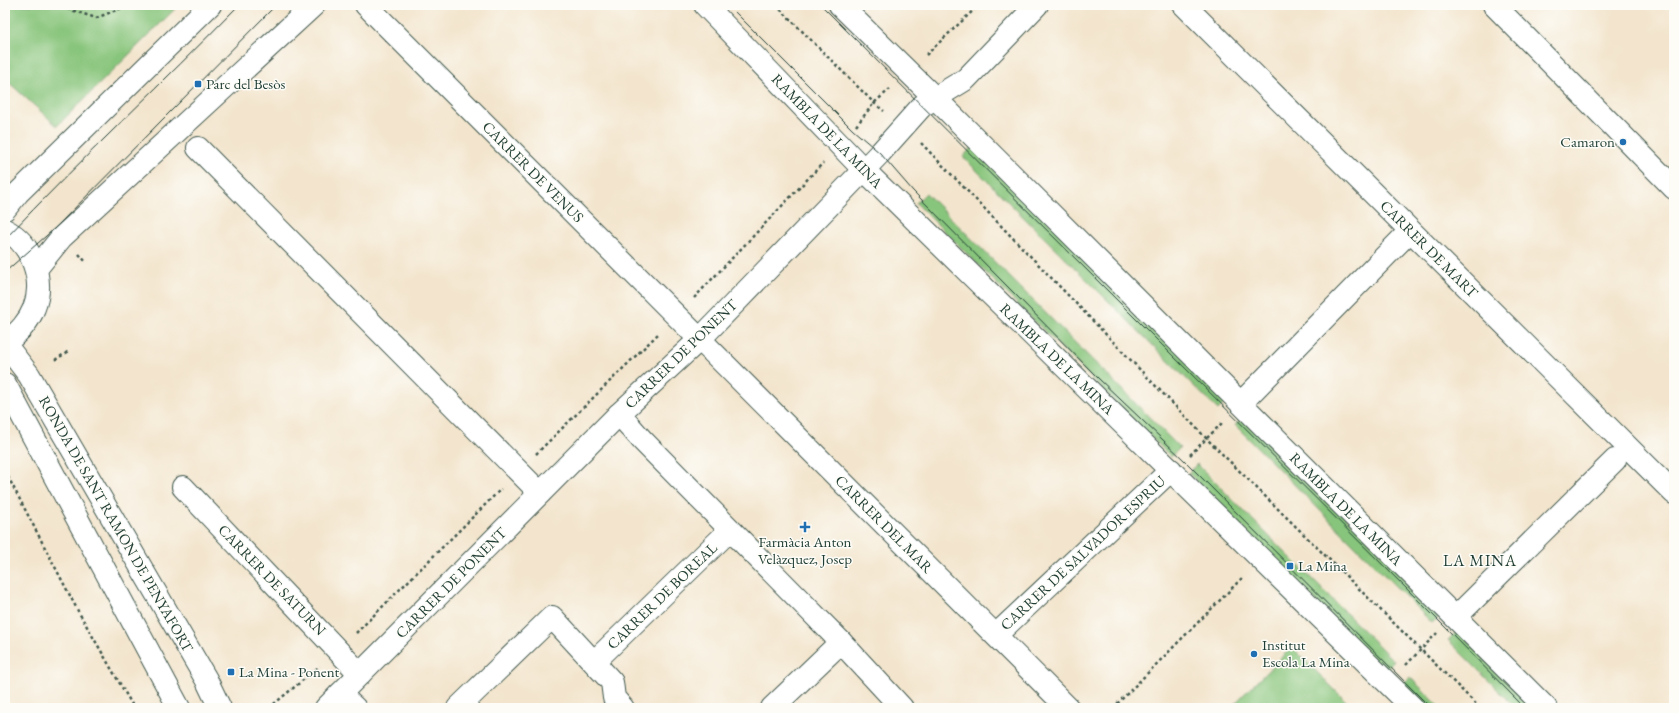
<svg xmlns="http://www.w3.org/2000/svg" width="1679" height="713" font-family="'EB Garamond',serif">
  <rect width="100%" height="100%" fill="#fdfcf7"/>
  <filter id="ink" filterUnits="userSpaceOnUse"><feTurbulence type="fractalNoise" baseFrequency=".025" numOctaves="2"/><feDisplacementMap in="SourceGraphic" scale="8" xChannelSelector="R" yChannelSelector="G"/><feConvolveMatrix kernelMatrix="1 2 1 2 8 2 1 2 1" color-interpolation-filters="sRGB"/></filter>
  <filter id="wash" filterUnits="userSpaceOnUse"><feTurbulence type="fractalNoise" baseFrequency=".012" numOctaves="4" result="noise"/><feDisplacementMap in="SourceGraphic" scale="16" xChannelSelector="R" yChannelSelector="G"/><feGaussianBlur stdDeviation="0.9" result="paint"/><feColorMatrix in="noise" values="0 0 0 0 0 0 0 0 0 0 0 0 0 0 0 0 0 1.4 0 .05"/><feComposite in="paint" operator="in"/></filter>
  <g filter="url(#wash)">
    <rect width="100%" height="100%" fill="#f3e5cd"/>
    <g fill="#88c57c" stroke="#548158">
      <polygon points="5,5 179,5 57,126 5,79"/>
      <polygon points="973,146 1228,400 1218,410 963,157"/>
      <polygon points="926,193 1180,448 1171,457 916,203"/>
      <polygon points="1245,416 1442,614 1432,623 1235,425"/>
      <polygon points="1197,464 1394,661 1385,671 1188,473"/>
      <polygon points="1458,631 1535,708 1516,708 1448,640"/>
      <polygon points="1292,647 1353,708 1230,708"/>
      <polygon points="1410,677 1441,708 1421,708 1400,687"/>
    </g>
  </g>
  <g filter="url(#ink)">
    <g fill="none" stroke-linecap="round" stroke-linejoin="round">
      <g stroke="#3f564b" stroke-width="24">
        <g id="minor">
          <polyline points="366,5 1068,708"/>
          <polyline points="705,5 863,169 1413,708"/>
          <polyline points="840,5 935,98 1546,708"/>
          <polyline points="1184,5 1674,493"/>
          <polyline points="1494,5 1674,188"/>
          <polyline points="198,148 540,493"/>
          <polyline points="5,209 18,193 210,5"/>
          <path d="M 5,230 C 32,243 45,281 34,308 C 28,324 17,333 5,344"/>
          <polyline points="36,269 61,238 314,5"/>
          <polyline points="5,344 29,375 206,679 220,708"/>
          <polyline points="5,384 179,708"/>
          <polyline points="1241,403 1410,231"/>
          <polyline points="619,414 643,441 841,642 902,708"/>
          <polyline points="183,487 360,674"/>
          <polyline points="1460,613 1615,460"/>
          <polyline points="996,635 1171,470"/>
          <polyline points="594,662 730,530"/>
          <polyline points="340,694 355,708"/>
          <polyline points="326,708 619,414 699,340 880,153 922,106 966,79 1037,5"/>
          <polyline points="458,708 552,617 612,682 614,698 623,708"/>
          <polyline points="772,708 841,642"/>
        </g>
      </g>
      <g stroke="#3f564b" stroke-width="2.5" stroke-dasharray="3 3" stroke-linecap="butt">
        <polyline points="56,5 96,18 129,5"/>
        <polyline points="776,5 874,103 884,111"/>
        <polyline points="926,55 979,5"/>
        <polyline points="856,126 874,103 890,89"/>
        <polyline points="921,143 1207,439 1480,708"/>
        <polyline points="79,254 86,262"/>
        <polyline points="694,298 823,163"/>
        <polyline points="55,360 69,351"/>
        <polyline points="536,454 659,333"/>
        <polyline points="1190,455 1223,422"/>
        <polyline points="5,471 78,611 134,708"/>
        <polyline points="356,633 501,489"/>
        <polyline points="1406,665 1437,633"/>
        <polyline points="269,708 320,666"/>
        <polyline points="1113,708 1244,576"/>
      </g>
      <use href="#minor" stroke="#fff" stroke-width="22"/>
      <g stroke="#1f3d34" stroke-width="1">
        <polyline points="728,5 853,130 880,153 913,191 1099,379 1184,460 1431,708"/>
        <polyline points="821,5 1444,626 1525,708"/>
        <path d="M 5,239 C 81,159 162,84 239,5"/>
        <polyline points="5,272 54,229 276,5"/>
      </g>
    </g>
  </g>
  <g fill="#1f6fb2" stroke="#fdfcf7" stroke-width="1.5">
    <rect x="194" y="80" width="8" height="8" rx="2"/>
    <circle cx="1623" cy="142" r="4"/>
    <path d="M803 521h4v4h4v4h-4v4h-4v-4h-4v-4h4z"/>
    <rect x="1286" y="562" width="8" height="8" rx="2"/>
    <circle cx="1254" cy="654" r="4"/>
    <rect x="227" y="668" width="8" height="8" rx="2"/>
  </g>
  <g text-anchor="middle" stroke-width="3" stroke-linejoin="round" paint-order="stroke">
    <g font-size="15" fill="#1f3d34" stroke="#fdfcf7" text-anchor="start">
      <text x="206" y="89">Parc del Besòs</text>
      <text x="1615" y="147" text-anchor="end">Camaron</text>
      <text x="805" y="547" text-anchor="middle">Farmàcia Anton<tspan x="805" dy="17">Velàzquez, Josep</tspan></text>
      <text x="1298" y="571">La Mina</text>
      <text x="1262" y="650">Institut<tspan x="1262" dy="17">Escola La Mina</tspan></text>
      <text x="239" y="677">La Mina - Ponent</text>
    </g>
    <g font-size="15" fill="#1f3d34" stroke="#fdfcf7">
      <text transform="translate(827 131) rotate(46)" y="5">RAMBLA DE LA MINA</text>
      <text transform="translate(533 172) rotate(45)" y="5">CARRER DE VENUS</text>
      <text transform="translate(1429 249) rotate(45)" y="5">CARRER DE MART</text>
      <text transform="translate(681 354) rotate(-44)" y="5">CARRER DE PONENT</text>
      <text transform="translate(1057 359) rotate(44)" y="5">RAMBLA DE LA MINA</text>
      <text transform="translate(1346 509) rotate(45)" y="5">RAMBLA DE LA MINA</text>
      <text transform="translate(116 524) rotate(60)" y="5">RONDA DE SANT RAMON DE PENYAFORT</text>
      <text transform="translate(884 524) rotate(45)" y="5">CARRER DEL MAR</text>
      <text transform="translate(1083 553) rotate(-43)" y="5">CARRER DE SALVADOR ESPRIU</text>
      <text transform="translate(272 580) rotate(46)" y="5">CARRER DE SATURN</text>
      <text transform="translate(451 583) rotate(-45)" y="5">CARRER DE PONENT</text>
      <text transform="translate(662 596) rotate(-44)" y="5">CARRER DE BOREAL</text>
    </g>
    <g font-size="16" letter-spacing="1" fill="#1f3d34" stroke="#fdfcf7">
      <text x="1480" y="566">LA MINA</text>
    </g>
  </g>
  <rect width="1679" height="713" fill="none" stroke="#fdfcf7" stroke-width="20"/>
</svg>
